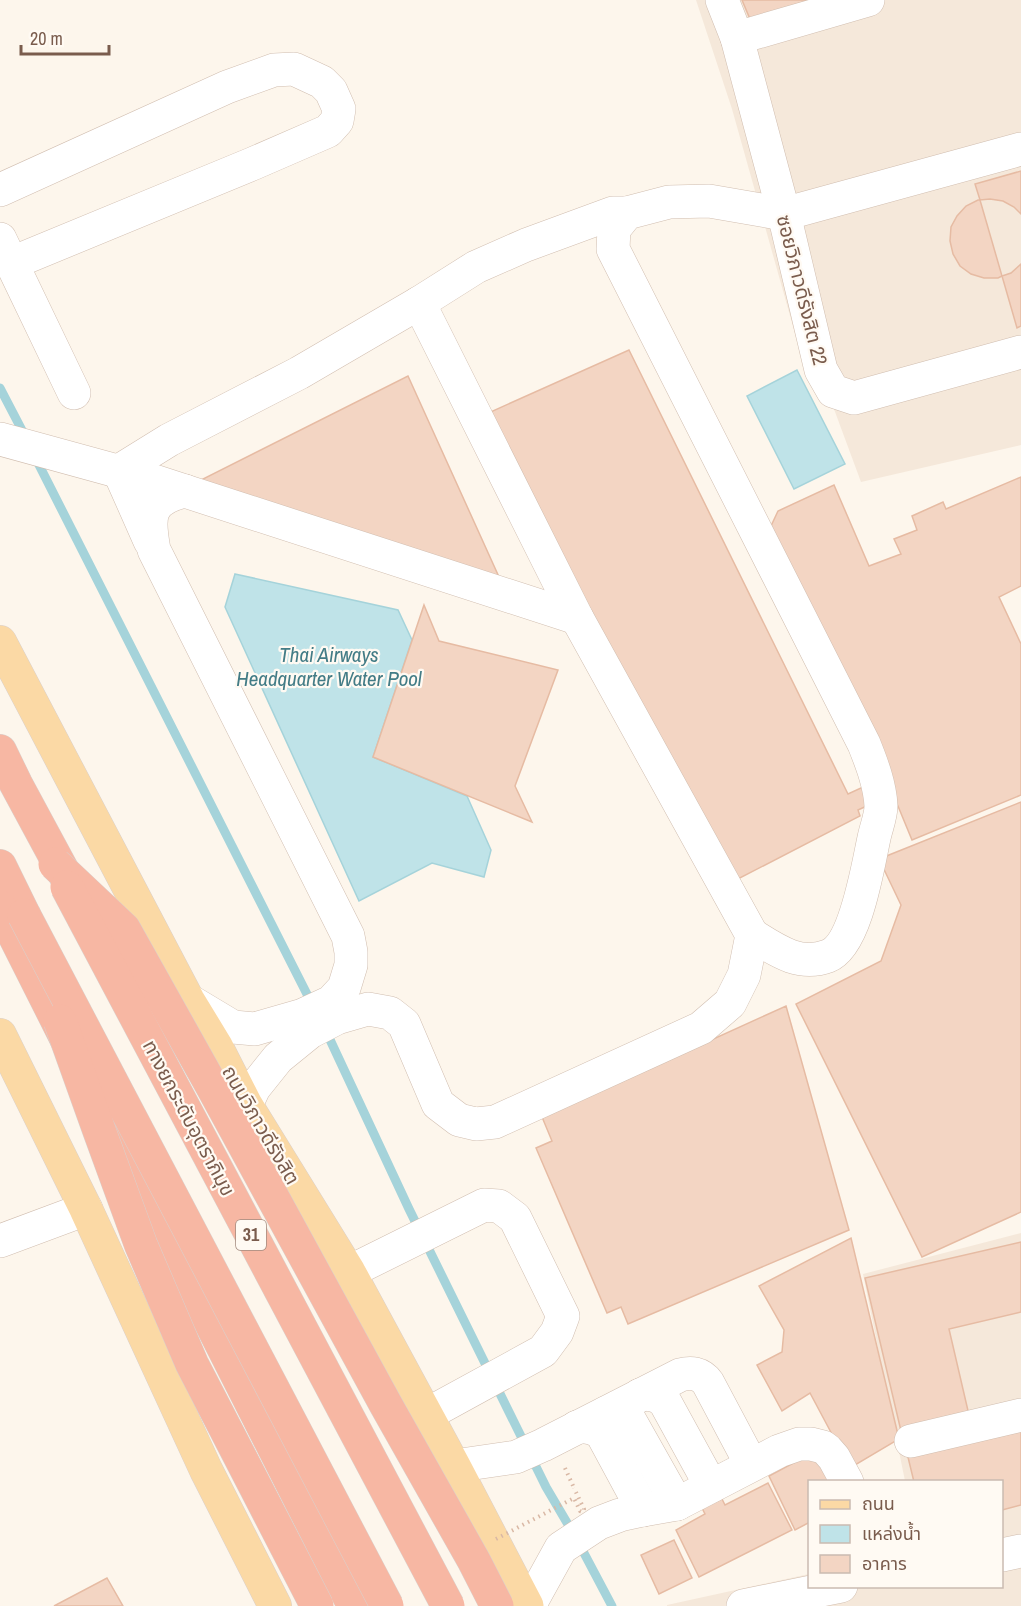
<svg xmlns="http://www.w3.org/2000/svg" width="1021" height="1606" font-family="'Archivo Narrow','Noto Sans Thai',sans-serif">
  <rect width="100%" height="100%" fill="#fdf6ec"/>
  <g fill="#f5e8da">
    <polygon points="696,0 1021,0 1021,445 861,482 831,401 801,355 732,109"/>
    <polygon points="1021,1233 1021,1606 667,1606 667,1605 809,1574 810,1586 1002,1586 1002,1482 905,1481 863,1274"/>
  </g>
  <g fill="#bfe3e8" stroke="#a5d3da" stroke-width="1.5">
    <polygon points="797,370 845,464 794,489 747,396"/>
    <polygon points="235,574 398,610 412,640 373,757 467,796 491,850 484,877 432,863 359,901 225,607"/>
  </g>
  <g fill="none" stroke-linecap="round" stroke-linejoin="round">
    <g stroke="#a5d3da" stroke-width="9">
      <polyline points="0,388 25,436"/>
      <polyline points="35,457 312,1004"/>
      <polyline points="325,1029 409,1209 546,1487 576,1538 612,1606"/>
    </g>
  </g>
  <g fill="#f3d5c3" stroke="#e6bba3" stroke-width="1.5">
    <polygon points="742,0 810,0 750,19"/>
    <polygon points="1021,171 1021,214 1014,207 1003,201 990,199 980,200 975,184"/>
    <polygon points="978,200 980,200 1002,276 998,278 984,278 971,274 960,266 953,254 950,241 951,227 957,216 966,206"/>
    <polygon points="1021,264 1021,326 1017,328 1002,276 1011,273"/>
    <polygon points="629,350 848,794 885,777 771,526 778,511 834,485 869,566 901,554 894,539 917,530 912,516 943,502 946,509 1021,477 1021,586 999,597 1021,644 1021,795 912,840 893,794 858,810 860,816 734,881 486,414"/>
    <polygon points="408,376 504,588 189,486"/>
    <polygon points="424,605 439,641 558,670 515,786 532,822 373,757"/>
    <polygon points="1021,802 1021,1212 922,1257 796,1004 881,961 901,905 879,859"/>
    <polygon points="786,1006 849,1230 628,1324 621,1307 607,1313 536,1148 552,1141 542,1117"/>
    <polygon points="851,1238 899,1439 850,1468 810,1393 782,1411 757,1365 782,1352 784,1330 759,1286"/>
    <polygon points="1021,1242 1021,1312 949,1329 969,1415 901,1431 865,1278"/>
    <polygon points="1021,1428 1021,1505 1002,1510 1002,1482 914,1482 907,1453"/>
    <polygon points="812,1453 832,1482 810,1482 810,1522 795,1530 769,1476"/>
    <polygon points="768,1483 792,1530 699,1577 676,1530 705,1514 701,1506 721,1497 725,1505"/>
    <polygon points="674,1540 692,1578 659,1594 641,1555"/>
    <polygon points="107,1578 123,1606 54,1606"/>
  </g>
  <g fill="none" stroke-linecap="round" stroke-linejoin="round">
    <g stroke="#d1beb0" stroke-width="34">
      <g id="minor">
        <polyline points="722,0 737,38 784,214 821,370 833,391 854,398 1021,352"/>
        <polyline points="737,38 868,0"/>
        <polyline points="0,190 227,87 274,70 294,69 322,82 331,91 339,109 337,121 328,131 252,164 12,263"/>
        <polyline points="0,239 74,393"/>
        <polyline points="0,439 157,482 577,618"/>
        <path d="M 185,491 C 147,500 148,517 154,550 L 348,936 L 351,952 L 351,965 L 344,988 L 331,1002 L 303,1015 L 255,1029 L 233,1027 L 188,1000"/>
        <polyline points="150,541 119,471 169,440 299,373 419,303 476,267 526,245 613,213 627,213"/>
        <path d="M 752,935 C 776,950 799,967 828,956 C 856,945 868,865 874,838 C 876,828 881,816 881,806 C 880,785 872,764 864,744 L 613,249 L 614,229 L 627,213 L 669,202 L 709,201 L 784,214 L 1021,149"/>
        <polyline points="246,1105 254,1088 278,1058 310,1032 337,1018 368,1009 390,1013 404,1024 438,1104 459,1120 476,1124 495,1122 701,1028 730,1003 744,975 752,935 577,618 419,303"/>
        <polyline points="0,1241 86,1209"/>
        <polyline points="349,1272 484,1205 499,1206 515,1218 563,1316 557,1332 543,1351 426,1415"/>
        <path d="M 640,1395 C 650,1393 658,1395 665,1402 L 711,1486"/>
        <polyline points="606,1413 618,1412 628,1417 677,1504"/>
        <path d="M 577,1427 C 587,1426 595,1428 602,1434 L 643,1510"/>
        <polyline points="911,1441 1021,1415"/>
        <path d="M 454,1466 L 516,1457 L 543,1445 L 680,1375 C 691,1372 701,1373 708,1383 L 751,1464"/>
        <polyline points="1002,1555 1021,1551"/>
        <polyline points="529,1606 561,1548 599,1523 620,1515 643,1510 677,1504 779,1451 799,1444 811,1444 823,1447 827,1450 834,1458 847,1482"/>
        <polyline points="743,1606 841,1586"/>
      </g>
    </g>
    <g stroke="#dad1cd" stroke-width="34">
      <g id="major">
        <polyline points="0,642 188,1000 216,1046 246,1105 349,1272 454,1466 527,1606"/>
        <polyline points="0,1035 86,1209 206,1470 275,1606"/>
      </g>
    </g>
    <g stroke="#dad1cd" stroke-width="34">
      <g id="highway">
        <polyline points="0,751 16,784 71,886"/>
        <polyline points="0,866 24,915"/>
        <polyline points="0,907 71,1048"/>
        <polyline points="107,1118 354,1606"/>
      </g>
    </g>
    <polyline stroke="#d9b8a5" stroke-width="4" stroke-dasharray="1.5 4.5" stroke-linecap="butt" points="565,1468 574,1488"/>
    <use href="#minor" stroke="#fff" stroke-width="33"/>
    <use href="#major" stroke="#fbd9a5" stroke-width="33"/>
    <use href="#highway" stroke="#f7b7a3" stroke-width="33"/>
    <g stroke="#dad1cd" stroke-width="34" stroke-linecap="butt">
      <g id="highway-bridge">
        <polyline points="55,864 124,929 213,1088 386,1405 474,1561 497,1606"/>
        <polyline points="67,887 448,1606"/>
        <polyline points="24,915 387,1606"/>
        <polyline points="60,1021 99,1130 141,1245 192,1364 317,1606"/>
      </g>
    </g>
    <polyline stroke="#d9b8a5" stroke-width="4" stroke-dasharray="1.5 4.5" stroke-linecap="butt" points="496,1539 574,1498 580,1511 583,1512 584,1509 574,1488"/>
    <use href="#highway-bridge" stroke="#f7b7a3" stroke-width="33"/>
  </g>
  <g text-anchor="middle" stroke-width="4.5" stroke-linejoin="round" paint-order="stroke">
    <rect fill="#fffaf3" stroke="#a28b7f" stroke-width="1.5" x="236" y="1220" width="30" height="30" rx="4.5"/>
    <g font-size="18" font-weight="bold" fill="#7a5c4d">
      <text x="251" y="1241">31</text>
    </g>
    <g font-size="20" fill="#7a5c4d" stroke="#fffaf3">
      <text transform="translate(802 290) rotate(76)" y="7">ซอยวิภาวดีรังสิต 22</text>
      <text transform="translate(189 1118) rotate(62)" y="7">ทางยกระดับอุตราภิมุข</text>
      <text transform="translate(261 1125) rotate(60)" y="7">ถนนวิภาวดีรังสิต</text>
    </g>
    <g font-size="21" font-style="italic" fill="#437c86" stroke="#fffaf3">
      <text x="329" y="662">Thai Airways<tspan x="329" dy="24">Headquarter Water Pool</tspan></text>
    </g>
  </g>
  <rect x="808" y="1480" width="195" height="108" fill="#fffaf3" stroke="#cabbb1" stroke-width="1.5"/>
  <rect x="820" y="1500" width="30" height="9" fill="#fbd9a5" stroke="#cabbb1" stroke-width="1.5"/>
  <text x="862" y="1510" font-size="18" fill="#7a5c4d">ถนน</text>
  <rect x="820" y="1525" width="30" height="18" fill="#bfe3e8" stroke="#cabbb1" stroke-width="1.5"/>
  <text x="862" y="1540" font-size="18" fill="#7a5c4d">แหล่งน้ำ</text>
  <rect x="820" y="1555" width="30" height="18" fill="#f3d5c3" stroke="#cabbb1" stroke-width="1.5"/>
  <text x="862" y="1570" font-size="18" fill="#7a5c4d">อาคาร</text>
  <path d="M21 45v9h88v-9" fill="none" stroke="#7a5c4d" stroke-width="3"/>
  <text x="30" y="45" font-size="18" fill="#7a5c4d" stroke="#fffaf3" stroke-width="4.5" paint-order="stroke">20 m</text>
</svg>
